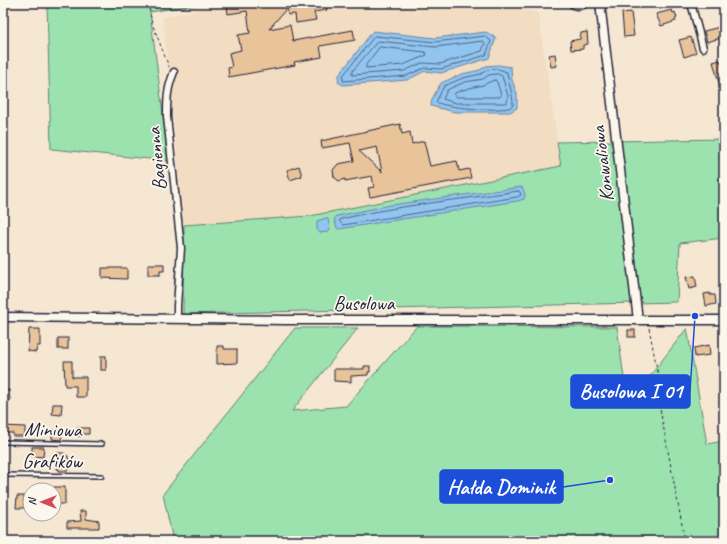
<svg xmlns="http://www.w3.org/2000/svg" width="727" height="544" font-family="Caveat,sans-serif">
  <rect width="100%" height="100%" fill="#f6e7d3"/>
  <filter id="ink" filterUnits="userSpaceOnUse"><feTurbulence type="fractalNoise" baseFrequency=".025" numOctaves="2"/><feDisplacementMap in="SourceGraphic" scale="8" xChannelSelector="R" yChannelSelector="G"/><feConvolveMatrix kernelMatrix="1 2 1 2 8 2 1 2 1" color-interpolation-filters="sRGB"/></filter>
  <g filter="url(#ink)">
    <polygon fill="#f2dcc2" points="234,3 495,3 538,13 561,166 310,216 184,225 163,17"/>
    <g fill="#9ce2af" stroke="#5f8275">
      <polygon points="47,3 207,3 150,12 169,161 51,149"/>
      <polygon points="724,139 724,238 680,243 677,302 183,314 184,225 310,216 561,166 557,142"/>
      <polygon points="417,326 617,327 624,378 619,389 633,387 641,406 651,401 650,376 687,328 707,444 724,441 724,541 173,541 163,494 295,328 358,328 292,411 346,406"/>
    </g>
    <g fill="#91c5ef" stroke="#6584a7">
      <polygon points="373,31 435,38 486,32 496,38 489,58 441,73 425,71 407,80 343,85 338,82 339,75"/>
      <polygon points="498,65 511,67 512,80 517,94 517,108 510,112 455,112 431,106 432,99 441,83 462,74 480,70 486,66"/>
      <polygon points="522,187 525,195 524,199 517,201 339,229 337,228 334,219 337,216 391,205"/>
      <polygon points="326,218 328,219 330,230 328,232 320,233 317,229 317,221"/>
    </g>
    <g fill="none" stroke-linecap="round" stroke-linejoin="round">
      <g stroke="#4e6383" stroke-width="1">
        <polygon points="375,36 435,42 485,36 491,41 486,55 441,69 424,68 406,76 343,81 343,76"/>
        <polygon points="378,41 435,47 483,41 485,43 482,51 440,64 422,63 404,71 352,75 352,72"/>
        <polygon points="380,47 425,52 427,55 403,65 366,68 366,65"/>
        <path d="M 498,69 L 507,72 C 508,83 513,93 513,105 C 511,107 511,108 508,108 C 495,111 447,108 436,102 L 444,86 L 463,78 L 481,74 L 487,70 Z"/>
        <polygon points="498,74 502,76 508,96 507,103 456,103 443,99 447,90 453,87 465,82 483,79 489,75"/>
        <path d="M 495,80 L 497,82 L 501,95 L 500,97 L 457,97 L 454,95 L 455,93 C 464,89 473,87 483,85 C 488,83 490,81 495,80 Z"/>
        <path d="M 518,191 L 520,192 L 521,195 L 517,197 L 343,225 L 339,221 L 341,219 C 399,205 459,200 518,191 Z"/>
      </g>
    </g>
    <g fill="#e9c39a" stroke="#22223b" fill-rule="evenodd">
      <polygon points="246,3 326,3 327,10 314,12 316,20 296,23 295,14 288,15 287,8 269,29 290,25 293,41 353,30 355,40 320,46 322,57 294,62 295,65 229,77 228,68 232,67 229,53 241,50 238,35 250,33 247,11 228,14 227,6"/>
      <polygon points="672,10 673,13 675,12 677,18 675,19 676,21 661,26 656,14"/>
      <polygon points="631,12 634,36 624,37 622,13"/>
      <polygon points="720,27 721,29 724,28 724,37 707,42 704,31"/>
      <polygon points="587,32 588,44 583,45 583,49 571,50 570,41 580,39 581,33"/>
      <polygon points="691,37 696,53 684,57 679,40"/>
      <polygon points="555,54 557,66 551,67 549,55"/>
      <polygon points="720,60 722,65 724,64 724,93 722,93 713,62"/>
      <path d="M 400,124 L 402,134 L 410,132 L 412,144 L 424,141 L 430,166 L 457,161 L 459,171 L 469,169 L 471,178 L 370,197 L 368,188 L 374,187 L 372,176 L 345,181 L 345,179 L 339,181 L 334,177 L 333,170 L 338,164 L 354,161 L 350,143 L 322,148 L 321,141 ZM 377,147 L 382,172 L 359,151 Z"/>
      <polygon points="299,166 302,176 290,180 287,170"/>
      <polygon points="148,264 164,264 164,271 160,271 160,275 148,275"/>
      <polygon points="102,268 127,268 127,279 102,278"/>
      <polygon points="695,276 697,287 689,289 686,277"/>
      <polygon points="710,293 710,295 715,295 716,304 706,306 704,294"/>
      <polygon points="29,329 40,329 40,346 37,346 36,352 28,351"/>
      <rect x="628" y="330" width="7" height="7"/>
      <rect x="58" y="338" width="10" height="11"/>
      <polygon points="709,345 710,355 695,357 694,348"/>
      <polygon points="217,346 224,346 224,349 237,349 237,363 217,364"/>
      <rect x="101" y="356" width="5" height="14"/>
      <polygon points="64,361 72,361 72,377 86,377 86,397 76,397 76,386 65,386"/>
      <polygon points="364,366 370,366 370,372 368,372 368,375 351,376 351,382 334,381 334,369 364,369"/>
      <polygon points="3,390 9,390 10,401 3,401"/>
      <polygon points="53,404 62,404 61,415 52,414"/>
      <polygon points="3,426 25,427 25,436 13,436 13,433 3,433"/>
      <polygon points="77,428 89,428 89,434 82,434 82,436 77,436"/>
      <polygon points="52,430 62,430 61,440 52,439"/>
      <polygon points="32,447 44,447 43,457 32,456"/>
      <polygon points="57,453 64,453 64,455 68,456 68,460 71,460 71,465 70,465 70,469 67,469 67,471 59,471 59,469 57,469"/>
      <rect x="54" y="487" width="11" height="17"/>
      <polygon points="17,496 24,496 24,508 16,508"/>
      <polygon points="80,511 86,511 86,519 99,521 99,528 67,528 67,522 81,521"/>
    </g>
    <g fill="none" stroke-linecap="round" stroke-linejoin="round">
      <g stroke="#22223b" stroke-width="6">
        <g id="service">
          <path d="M 569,3 C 575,10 583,8 589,3"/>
          <polyline points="3,442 102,444"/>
          <polyline points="3,475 102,476"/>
        </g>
      </g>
      <g stroke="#22223b" stroke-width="9">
        <g id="minor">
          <polyline points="691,3 703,48"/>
          <path d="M 174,72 C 167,89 167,99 167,117 L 181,248 L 177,306 L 177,318"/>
        </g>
      </g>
      <g stroke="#22223b" stroke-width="11">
        <g id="tertiary">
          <polyline points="600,3 638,320"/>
          <polyline points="3,317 285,320 724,320"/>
        </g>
      </g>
      <g stroke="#22223b" stroke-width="1" stroke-dasharray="3 3" stroke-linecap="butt">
        <polyline points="148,3 152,23 169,67"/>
        <polyline points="649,328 661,390 658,398 685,541"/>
      </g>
      <use href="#service" stroke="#fbf7ec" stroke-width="3"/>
      <use href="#minor" stroke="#fbf7ec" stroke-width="6"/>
      <use href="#tertiary" stroke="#fbf7ec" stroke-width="8"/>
    </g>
  </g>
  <g text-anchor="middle" stroke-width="3.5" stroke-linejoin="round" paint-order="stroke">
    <g font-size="20" fill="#22223b" stroke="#fbf7ec">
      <text transform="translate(156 159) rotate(-96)" y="7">Bagienna</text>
      <text transform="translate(602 164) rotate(-97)" y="7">Konwaliowa</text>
      <text x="364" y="310">Busolowa</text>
      <text transform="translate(53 429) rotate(1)" y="7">Miniowa</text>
      <text x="52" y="468">Grafików</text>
    </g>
  </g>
  <path fill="none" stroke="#1d4ed8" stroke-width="1.5" d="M695 316L690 391M610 480L563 487"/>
  <g fill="#1d4ed8" stroke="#fbf7ec" stroke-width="1.5">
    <circle cx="695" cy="316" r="4"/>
    <circle cx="610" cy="480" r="4"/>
  </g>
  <g fill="#1d4ed8" stroke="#1d4ed8" stroke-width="1.5">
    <rect x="571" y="375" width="119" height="33" rx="4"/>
    <rect x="440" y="470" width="123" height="33" rx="4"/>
  </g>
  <g font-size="21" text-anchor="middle" font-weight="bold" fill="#fff">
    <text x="631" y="398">Busolowa I 01</text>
    <text x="501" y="494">Hałda Dominik</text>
  </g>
  <rect width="727" height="544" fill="none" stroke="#fbf7ec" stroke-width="16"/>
  <rect x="8" y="8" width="711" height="528" fill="none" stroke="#22223b" stroke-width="1.5" filter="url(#ink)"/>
  <g transform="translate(42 502) rotate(270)"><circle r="19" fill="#fbf7ec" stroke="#a4a2a5"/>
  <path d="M0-3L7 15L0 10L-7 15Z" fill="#d1495b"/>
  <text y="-6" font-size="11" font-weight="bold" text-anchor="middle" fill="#22223b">N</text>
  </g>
</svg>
